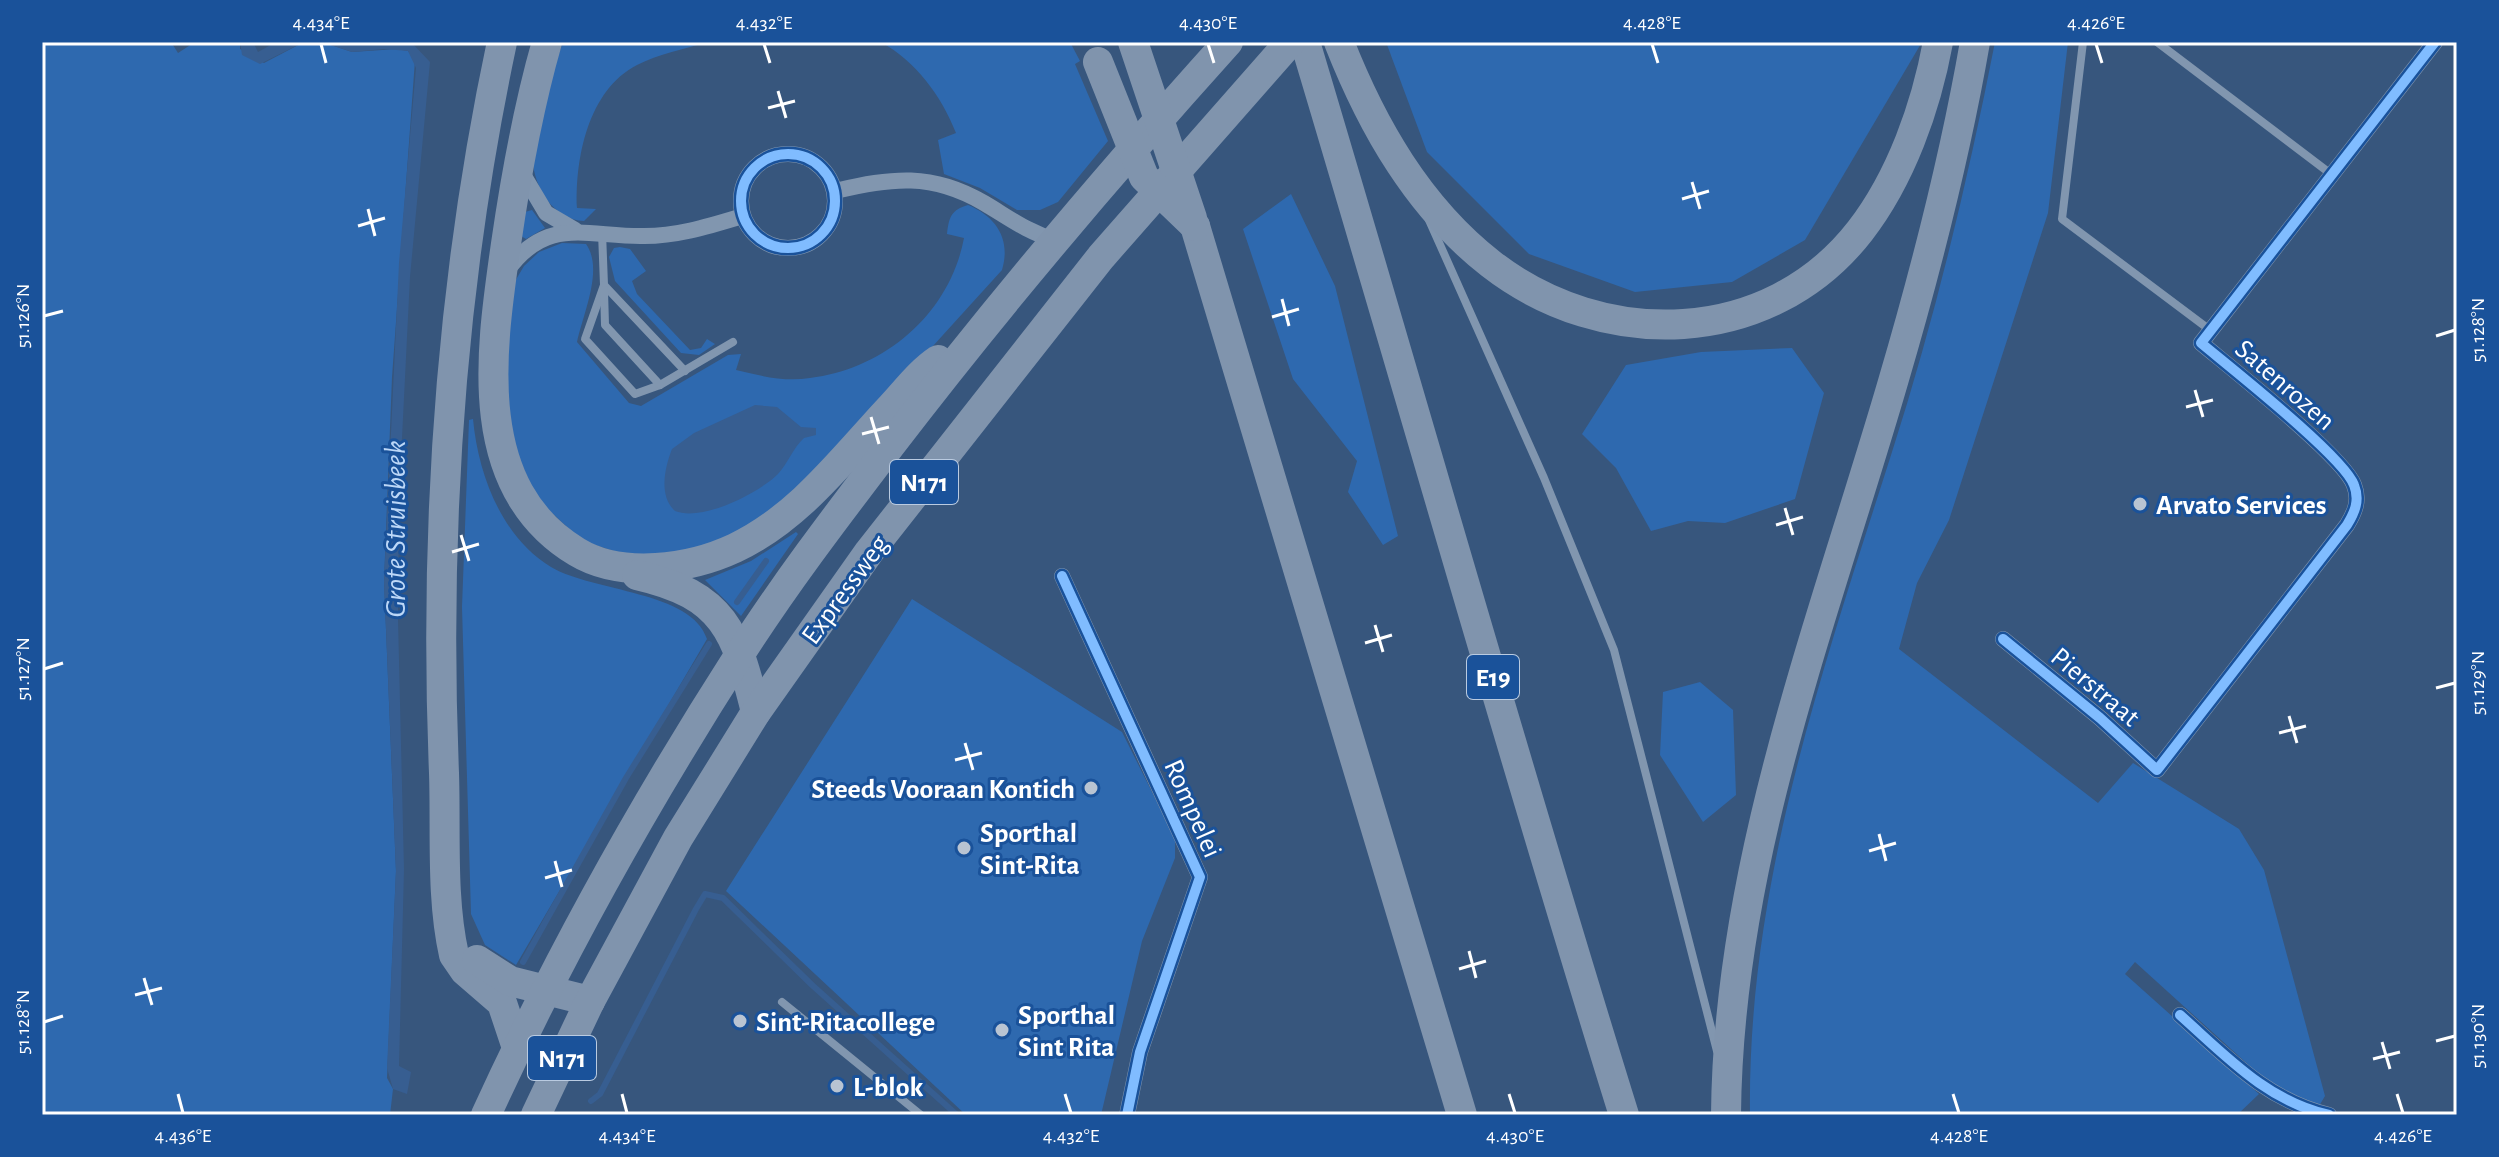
<svg xmlns="http://www.w3.org/2000/svg" width="2499" height="1157" font-family="'Alegreya Sans',sans-serif">
  <rect width="100%" height="100%" fill="#37567d"/>
  <g fill="#2e69af">
    <polygon points="42,42 171,42 178,53 195,42 240,42 240,49 264,63 304,42 322,42 352,52 397,49 408,51 415,60 392,377 384,581 396,871 387,1078 393,1089 390,1115 42,1115"/>
    <path d="M 563,42 L 708,42 C 685,49 658,54 637,65 C 588,90 575,159 577,208 L 596,209 L 584,221 C 554,220 533,187 533,159 C 534,134 554,67 563,42 Z"/>
    <path d="M 881,42 L 1070,42 L 1080,61 L 1075,64 L 1108,141 L 1058,202 L 1040,210 L 1017,210 L 980,188 L 944,174 L 938,140 L 956,133 C 941,95 916,62 881,42 Z"/>
    <polygon points="1386,42 1922,42 1805,240 1732,282 1635,292 1529,254 1427,152"/>
    <path d="M 1995,42 L 2068,42 L 2048,213 L 1949,520 L 1917,583 L 1899,649 L 2098,803 L 2133,763 L 2239,829 L 2264,870 L 2325,1096 L 2319,1106 L 2274,1088 L 2135,962 L 2125,974 L 2259,1094 L 2237,1115 L 1750,1115 C 1747,884 1823,669 1892,452 C 1935,318 1968,180 1995,42 Z"/>
    <polygon points="1291,194 1335,286 1398,536 1383,545 1348,492 1357,461 1293,379 1243,229"/>
    <path d="M 968,205 C 997,217 1011,240 1002,270 L 804,488 L 724,544 L 640,559 L 582,541 L 536,498 L 512,441 L 505,362 L 514,283 L 524,266 L 539,252 L 562,243 L 586,244 C 604,269 583,314 577,342 L 629,403 L 641,406 L 728,355 L 741,354 L 736,370 C 761,376 785,382 810,378 C 885,369 950,313 964,238 L 947,234 C 949,217 951,210 968,205 Z"/>
    <polygon points="532,210 545,228 526,239 521,236 525,212"/>
    <polygon points="620,247 630,249 646,271 632,281 637,294 690,350 701,348 707,339 715,344 699,355 681,353 615,281 609,257 614,248"/>
    <polygon points="1792,348 1824,393 1795,499 1725,523 1688,521 1651,531 1616,468 1582,434 1626,365 1701,352"/>
    <path d="M 473,419 C 478,473 501,537 551,567 C 593,592 692,591 707,639 L 516,965 L 485,945 L 471,914 L 462,607 L 469,420 Z"/>
    <polygon points="796,532 798,534 741,616 705,580 751,561"/>
    <polygon points="912,599 1122,732 1175,838 1175,858 1142,941 1101,1115 966,1115 726,891"/>
    <polygon points="1700,682 1733,710 1736,795 1703,822 1660,755 1663,692"/>
  </g>
  <g fill="#375e91">
    <polygon points="240,42 253,42 258,52 276,42 304,42 260,64 242,55"/>
    <polygon points="322,42 411,42 430,62 410,277 399,498 398,619 404,869 399,1066 411,1072 407,1094 393,1089 387,1068 396,871 384,581 399,263 416,68 408,51 385,49 352,52"/>
    <path d="M 755,405 L 777,407 L 801,427 L 816,428 L 816,435 L 804,438 C 793,448 788,463 778,474 C 759,493 702,522 675,511 C 658,496 665,467 672,449 L 694,433 Z"/>
  </g>
  <g fill="none" stroke-linecap="round" stroke-linejoin="round">
    <g stroke="#375e91" stroke-width="6">
      <polyline points="737,602 766,561"/>
      <polyline points="523,962 626,778 709,644"/>
      <polyline points="591,1101 600,1094 696,909 705,894 723,898 812,985 957,1115"/>
    </g>
    <g stroke="#8196af" stroke-width="8">
      <polyline points="2083,42 2062,219 2210,330"/>
      <polyline points="2157,42 2331,174"/>
      <polyline points="1429,220 1544,478 1614,650 1717,1051"/>
      <polyline points="602,232 604,285 685,371"/>
      <polyline points="604,285 585,339 635,394 660,385 733,342"/>
      <polyline points="604,290 605,325 660,385"/>
      <polyline points="782,1002 921,1115"/>
    </g>
    <g stroke="#8196af" stroke-width="16">
      <circle cx="788" cy="201" r="47"/>
      <polyline points="521,171 546,213 575,230"/>
      <path d="M 835,191 C 892,178 931,172 984,203 C 1008,217 1027,232 1055,240"/>
      <path d="M 506,272 C 546,216 584,236 640,236 C 675,237 710,226 743,216"/>
      <polyline points="1062,576 1200,877 1140,1052 1127,1115"/>
      <path d="M 2003,639 L 2100,718 L 2157,770 L 2347,525 C 2355,512 2360,500 2354,485 C 2344,457 2231,368 2201,343 L 2435,42"/>
      <path d="M 2180,1015 C 2226,1056 2267,1101 2329,1115"/>
    </g>
    <g stroke="#8094ad" stroke-width="30">
      <path d="M 502,42 C 451,281 434,529 444,773 C 446,832 441,897 454,955 L 465,971 L 502,1003 L 517,1048"/>
      <path d="M 547,42 C 528,108 516,175 506,244 C 491,349 469,487 577,552 C 622,579 690,569 735,548 C 799,518 844,457 891,407 C 906,391 920,372 938,360"/>
      <path d="M 1305,42 C 1412,399 1513,759 1624,1115"/>
      <path d="M 1339,42 C 1372,126 1418,207 1491,264 C 1603,351 1769,348 1860,231 C 1901,178 1926,107 1938,42"/>
      <polyline points="1195,226 1462,1115"/>
      <path d="M 637,575 C 725,595 736,632 756,712"/>
      <polyline points="477,960 510,981 590,1001"/>
      <path d="M 486,1115 C 559,955 645,802 740,654 C 786,582 839,513 890,446 C 997,306 1110,173 1228,42"/>
      <polyline points="536,1115 590,1001 678,838 756,712 869,552 1101,257 1290,42"/>
      <path d="M 1726,1115 C 1728,862 1823,622 1893,382 C 1926,270 1955,157 1975,42"/>
    </g>
    <g stroke="#8094ad" stroke-width="30">
      <polyline points="1133,42 1192,218"/>
      <polyline points="1098,62 1144,177 1195,226"/>
    </g>
    <g stroke="#1a529a" stroke-width="15">
      <g id="cycleway">
        <circle cx="788" cy="201" r="47"/>
        <polyline points="1062,576 1200,877 1140,1052 1127,1115"/>
        <path d="M 2003,639 L 2100,718 L 2157,770 L 2347,525 C 2355,512 2360,500 2354,485 C 2344,457 2231,368 2201,343 L 2435,42"/>
        <path d="M 2180,1015 C 2226,1056 2267,1101 2329,1115"/>
      </g>
    </g>
    <use href="#cycleway" stroke="#80bcff" stroke-width="10"/>
  </g>
  <path fill="none" stroke="#fff" stroke-width="3" d="M 321,44 L 326,63M 764,44 L 770,63M 1208,44 L 1214,63M 1652,44 L 1658,63M 2096,44 L 2102,63M 778,91 L 786,118M 768,108 L 795,101M 1692,182 L 1700,209M 1682,199 L 1709,191M 368,209 L 375,236M 358,226 L 385,218M 1282,299 L 1289,326M 44,316 L 63,311M 1272,317 L 1299,309M 2436,336 L 2455,330M 2195,390 L 2203,417M 2186,407 L 2213,400M 871,417 L 879,444M 862,434 L 889,427M 1785,508 L 1793,535M 1776,525 L 1803,517M 461,535 L 469,561M 452,552 L 479,544M 1375,625 L 1383,652M 1365,643 L 1392,635M 44,669 L 63,663M 2436,688 L 2455,683M 2289,716 L 2297,743M 2279,733 L 2306,726M 965,743 L 973,770M 955,760 L 982,753M 1879,834 L 1886,861M 1869,851 L 1896,843M 555,861 L 562,887M 545,878 L 572,870M 1469,951 L 1476,978M 1459,969 L 1486,961M 144,978 L 152,1005M 135,995 L 162,988M 44,1022 L 63,1016M 2436,1041 L 2455,1036M 2382,1042 L 2390,1069M 2373,1059 L 2400,1052M 178,1094 L 183,1113M 622,1094 L 627,1113M 1065,1094 L 1071,1113M 1509,1094 L 1515,1113M 1953,1094 L 1959,1113M 2397,1094 L 2403,1113"/>
  <g fill="#b9c4d2" stroke="#1a529a" stroke-width="3">
    <circle cx="2140" cy="504" r="8"/>
    <circle cx="1091" cy="788" r="8"/>
    <circle cx="964" cy="848" r="8"/>
    <circle cx="740" cy="1021" r="8"/>
    <circle cx="1002" cy="1030" r="8"/>
    <circle cx="837" cy="1086" r="8"/>
  </g>
  <g text-anchor="middle" stroke-width="6" stroke-linejoin="round" paint-order="stroke">
    <g fill="#1a529a" stroke="#bacbe1" stroke-width="2">
      <rect x="890" y="460" width="68" height="44" rx="6"/>
      <rect x="1467" y="655" width="52" height="44" rx="6"/>
      <rect x="528" y="1036" width="68" height="44" rx="6"/>
    </g>
    <g font-size="26" font-weight="bold" fill="#fff">
      <text x="924" y="491">N171</text>
      <text x="1493" y="686">E19</text>
      <text x="562" y="1067">N171</text>
    </g>
    <g font-size="28" fill="#fff" stroke="#1a529a">
      <text transform="translate(2286 384) rotate(41)" y="10">Satenrozen</text>
      <text transform="translate(844 589) rotate(-54)" y="10">Expressweg</text>
      <text transform="translate(2096 686) rotate(40)" y="10">Pierstraat</text>
      <text transform="translate(1194 808) rotate(66)" y="10">Rompelei</text>
    </g>
    <g font-size="28" font-weight="bold" fill="#fff" stroke="#1a529a" text-anchor="start">
      <text x="2156" y="514">Arvato Services</text>
      <text x="1075" y="798" text-anchor="end">Steeds Vooraan Kontich</text>
      <text x="980" y="842">Sporthal<tspan x="980" dy="32">Sint-Rita</tspan></text>
      <text x="1018" y="1024">Sporthal<tspan x="1018" dy="32">Sint Rita</tspan></text>
      <text x="756" y="1031">Sint-Ritacollege</text>
      <text x="853" y="1096">L-blok</text>
    </g>
    <g font-size="30" font-style="italic" fill="#bcd7f7" stroke="#1a529a">
      <text transform="translate(395 529) rotate(-90)" y="10">Grote Struisbeek</text>
    </g>
  </g>
  <rect width="2499" height="1157" fill="none" stroke="#1a529a" stroke-width="88"/>
  <rect x="44" y="44" width="2411" height="1069" fill="none" stroke="#fff" stroke-width="3"/>
  <g font-size="20" text-anchor="middle" fill="#fff">
    <text x="321" y="29">4.434°E</text>
    <text x="764" y="29">4.432°E</text>
    <text x="1208" y="29">4.430°E</text>
    <text x="1652" y="29">4.428°E</text>
    <text x="2096" y="29">4.426°E</text>
    <text transform="translate(22 316) rotate(-90)" y="7">51.126°N</text>
    <text transform="translate(2477 330) rotate(-90)" y="7">51.128°N</text>
    <text transform="translate(22 669) rotate(-90)" y="7">51.127°N</text>
    <text transform="translate(2477 683) rotate(-90)" y="7">51.129°N</text>
    <text transform="translate(22 1022) rotate(-90)" y="7">51.128°N</text>
    <text transform="translate(2477 1036) rotate(-90)" y="7">51.130°N</text>
    <text x="183" y="1142">4.436°E</text>
    <text x="627" y="1142">4.434°E</text>
    <text x="1071" y="1142">4.432°E</text>
    <text x="1515" y="1142">4.430°E</text>
    <text x="1959" y="1142">4.428°E</text>
    <text x="2403" y="1142">4.426°E</text>
  </g>
</svg>
